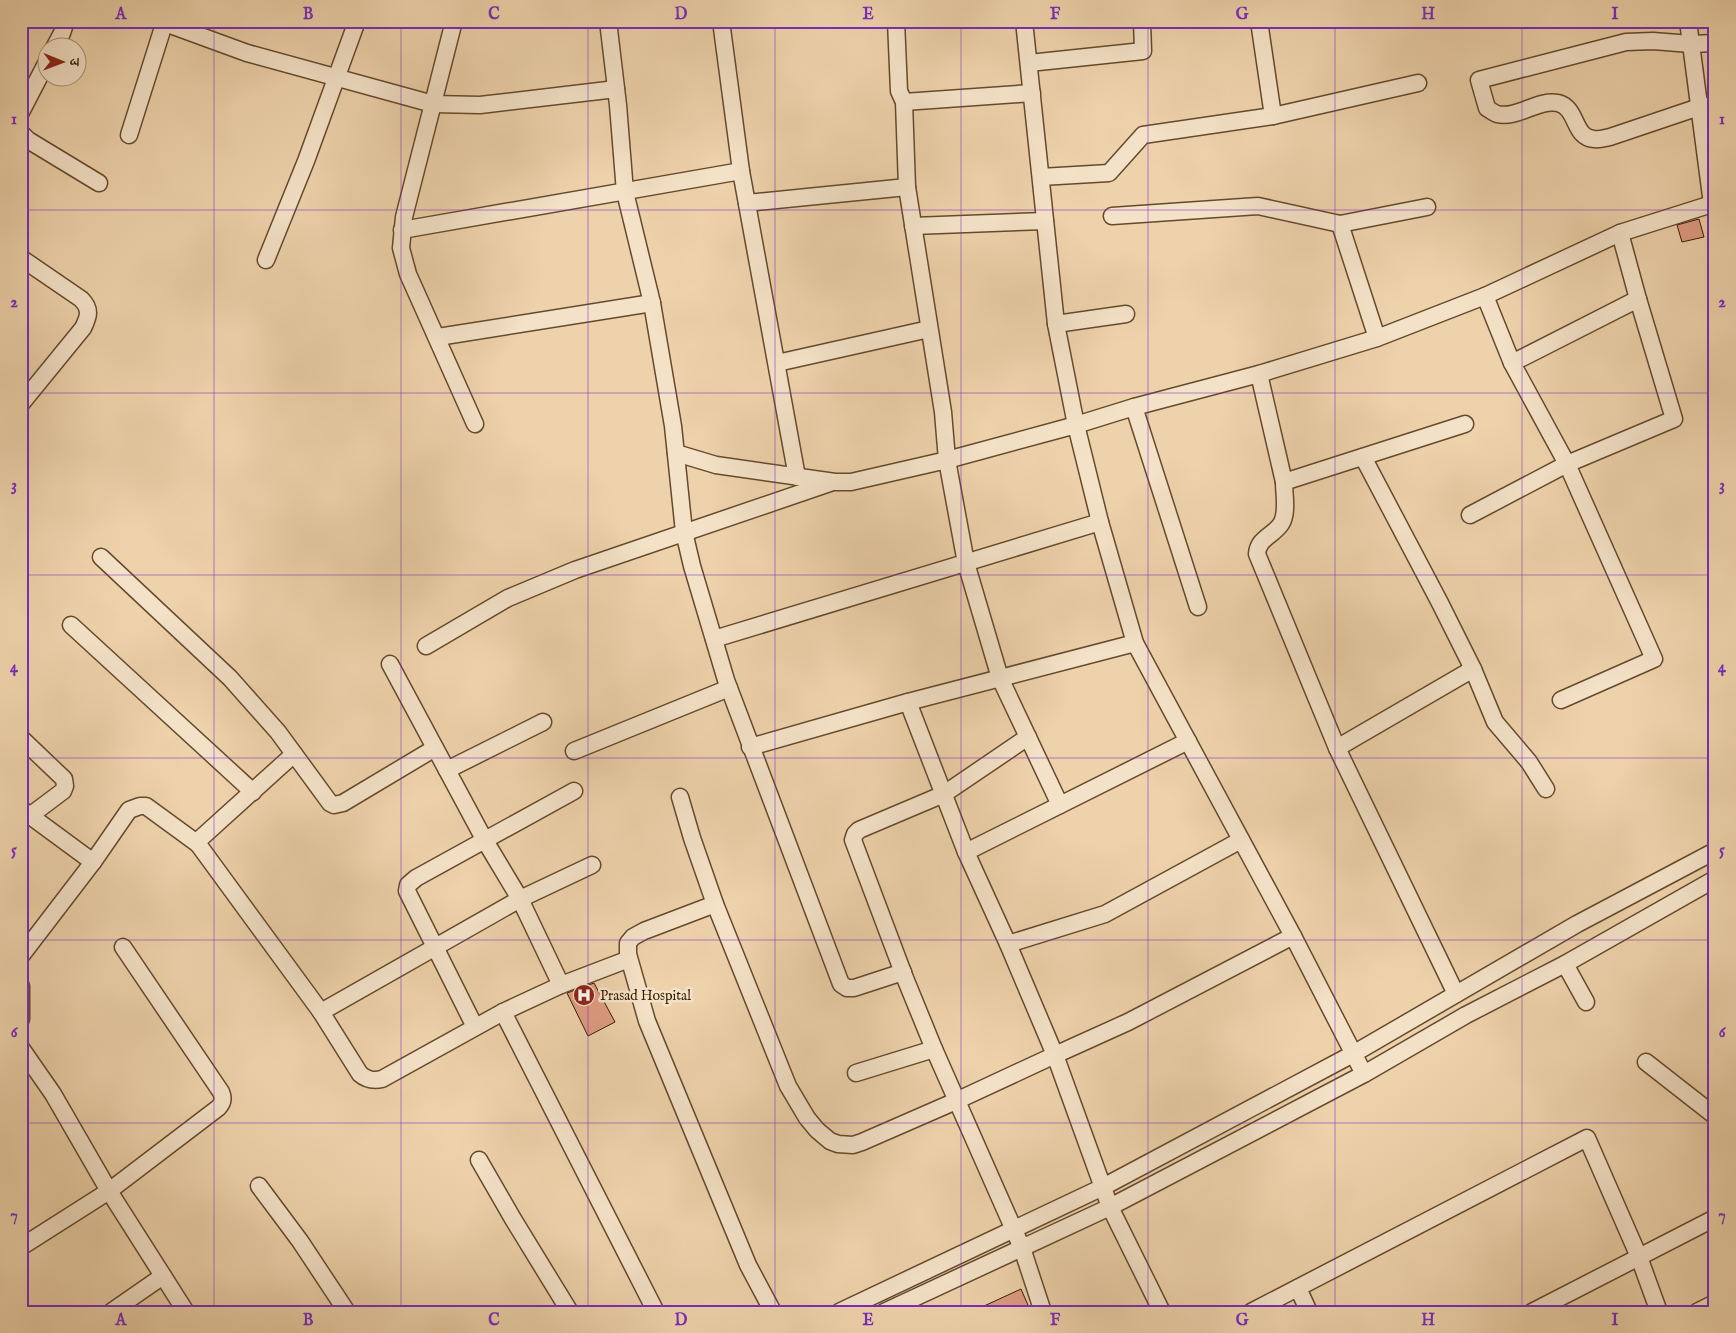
<svg xmlns="http://www.w3.org/2000/svg" width="1736" height="1333" font-family="'IM FELL English','Noto Serif Devanagari',serif">
  <rect width="100%" height="100%" fill="#eed2ab"/>
  <filter id="stains"><feTurbulence type="fractalNoise" baseFrequency=".004" numOctaves="4"/><feColorMatrix values="0 0 0 0 .2 0 0 0 0 .09 0 0 0 0 .02 0 0 0 .5 -.17"/></filter>
  <radialGradient id="worn" r=".72"><stop offset=".6" stop-color="#630" stop-opacity="0"/><stop offset="1" stop-color="#630" stop-opacity=".3"/></radialGradient>
  <g fill="#df9c82" stroke="#361c01">
    <polygon points="1699,219 1704,237 1682,242 1677,225"/>
    <polygon points="594,983 615,1022 588,1036 567,993"/>
    <polygon points="1021,1289 1031,1312 971,1312"/>
  </g>
  <g fill="none" stroke-linecap="round" stroke-linejoin="round">
    <g stroke="#644a2c" stroke-width="19">
      <g id="minor">
        <polyline points="454,21 404,217 401,248 408,274 475,424"/>
        <polyline points="608,21 618,105 625,192 652,303 673,426 684,532 692,566 726,680 841,984 847,988 854,988 903,972"/>
        <polyline points="896,21 899,91 904,102 907,187 943,412 947,460 966,563 1000,678 1060,805"/>
        <polyline points="1024,21 1056,324 1076,425 1100,522 1135,643 1293,936 1364,1074"/>
        <polyline points="1259,21 1273,116 1418,83"/>
        <polyline points="1688,21 1712,204"/>
        <polyline points="165,23 247,53 433,104 480,105 616,89"/>
        <path d="M 1715,43 L 1691,44 L 1653,41 L 1626,42 L 1479,80 L 1487,108 C 1490,110 1494,113 1497,114 C 1518,119 1537,99 1558,103 C 1578,108 1573,138 1594,139 C 1599,140 1605,138 1610,137 L 1699,107 L 1715,105"/>
        <polyline points="54,48 62,33 66,21"/>
        <polyline points="1029,63 1143,51 1142,21"/>
        <polyline points="904,102 1032,93"/>
        <polyline points="21,112 48,60"/>
        <polyline points="21,133 28,140 99,183"/>
        <polyline points="129,135 165,21"/>
        <polyline points="741,171 797,477"/>
        <polyline points="1041,177 1109,173 1143,135 1273,116"/>
        <polyline points="747,203 907,187"/>
        <polyline points="1112,216 1258,206 1340,224"/>
        <polyline points="913,226 1045,221"/>
        <polyline points="402,230 741,171 721,21"/>
        <path d="M 21,258 L 81,299 C 91,309 89,316 83,328 L 21,404"/>
        <polyline points="266,260 306,161 357,21"/>
        <polyline points="1056,324 1126,314"/>
        <polyline points="438,337 652,303"/>
        <polyline points="1377,338 1340,224 1427,207"/>
        <polyline points="777,363 929,329"/>
        <polyline points="1512,363 1638,299"/>
        <polyline points="1259,374 1284,482 1465,424"/>
        <polyline points="1134,407 1198,607"/>
        <polyline points="676,453 716,465 835,482 851,482 947,460 1076,425 1134,407 1259,374 1377,338 1485,296 1620,233 1715,203"/>
        <polyline points="1363,457 1440,603 1473,669 1495,722 1529,762 1546,789"/>
        <path d="M 1284,482 C 1284,495 1288,513 1281,524 C 1273,536 1258,538 1257,554 L 1337,748 L 1456,994"/>
        <polyline points="1470,515 1567,464 1512,363 1485,296"/>
        <polyline points="101,557 230,678 278,732 330,803 334,805 343,803 435,748"/>
        <polyline points="71,625 253,792"/>
        <polyline points="714,639 1100,522"/>
        <polyline points="426,646 508,598 575,570 830,483"/>
        <polyline points="390,664 484,839 520,899 561,985"/>
        <polyline points="1561,700 1654,659 1567,464 1674,419 1638,299 1620,233"/>
        <polyline points="908,702 966,852"/>
        <polyline points="1028,737 944,794 859,830 855,834 853,840 905,978 934,1049 1022,1248 1043,1312"/>
        <polyline points="21,738 64,779 65,786 63,791 31,815"/>
        <polyline points="750,747 908,702 1135,643"/>
        <polyline points="1337,748 1473,669"/>
        <polyline points="574,751 729,688"/>
        <path d="M 294,754 L 201,838 L 198,844 L 321,1012 L 360,1074 C 367,1080 373,1081 382,1079 L 503,1012 L 561,985 L 629,959"/>
        <polyline points="447,770 543,722"/>
        <polyline points="680,797 692,838 715,904 788,1086 807,1118 817,1130 830,1141 838,1144 853,1145 862,1142 956,1101 1055,1055 1008,944 966,852 1188,741"/>
        <polyline points="21,809 93,862"/>
        <polyline points="715,904 644,931 633,937 628,943 628,954 647,1021 748,1265 773,1312"/>
        <polyline points="1008,944 1105,914 1241,840"/>
        <polyline points="21,956 93,862 129,810 140,806 146,806 198,844"/>
        <polyline points="1565,964 1586,1002"/>
        <polyline points="21,986 21,1019"/>
        <polyline points="321,1012 520,899 592,865"/>
        <polyline points="503,1012 656,1312"/>
        <polyline points="475,1027 407,891 408,885 416,878 574,791"/>
        <polyline points="21,1048 53,1094 109,1191 186,1312"/>
        <polyline points="1646,1062 1715,1116"/>
        <polyline points="856,1073 934,1049"/>
        <polyline points="479,1160 513,1219 570,1312"/>
        <polyline points="259,1186 300,1241 347,1312"/>
        <path d="M 21,1247 L 109,1191 L 218,1108 C 223,1103 224,1099 221,1092 L 123,947"/>
        <polyline points="1298,1288 1309,1312"/>
        <polyline points="111,1312 163,1276"/>
        <polyline points="839,1312 1103,1187 1353,1054 1577,924 1715,851"/>
        <polyline points="884,1312 1110,1207 1364,1074 1466,1015 1565,964 1715,879"/>
        <polyline points="1162,1312 1110,1207 1055,1055 1128,1022 1293,936"/>
        <polyline points="1251,1312 1587,1138 1639,1257 1659,1312"/>
        <polyline points="1532,1312 1715,1218"/>
        <polyline points="1697,1312 1715,1303"/>
      </g>
    </g>
    <use href="#minor" stroke="#f4e2c8" stroke-width="16"/>
  </g>
  <path fill="none" stroke="#7b2cbf" stroke-width="1" stroke-opacity="0.55" d="M 214,21 L 214,1312M 401,21 L 401,1312M 588,21 L 588,1312M 775,21 L 775,1312M 961,21 L 961,1312M 1148,21 L 1148,1312M 1335,21 L 1335,1312M 1522,21 L 1522,1312M 21,210 L 1715,210M 21,393 L 1715,393M 21,575 L 1715,575M 21,758 L 1715,758M 21,940 L 1715,940M 21,1123 L 1715,1123"/>
  <defs>
    <g id="hospital-disc" transform="scale(1.125)"><circle r="9.5" fill="#8f2418" stroke="#f4e2c8"/><path d="M-5-5h3v3.5h4V-5h3V5h-3V1.5h-4V5h-3Z" fill="#fff"/></g>
  </defs>
  <g fill-rule="evenodd">
    <use href="#hospital-disc" x="584" y="995"/>
  </g>
  <g text-anchor="middle" stroke-width="5" stroke-linejoin="round" paint-order="stroke">
    <g font-size="14" fill="#361c01" stroke="#f4e2c8" text-anchor="start">
      <text x="600" y="1000">Prasad Hospital</text>
    </g>
  </g>
  <rect width="1736" height="1333" fill="none" stroke="#eed2ab" stroke-width="55"/>
  <g transform="translate(62 62) rotate(91)"><circle r="24" fill="#f4e2c8" stroke="#a89378"/>
  <path d="M0-4L9 19L0 12L-9 19Z" fill="#8f2418"/>
  <text y="-8" font-size="14" font-weight="bold" text-anchor="middle" fill="#361c01">उ</text>
  </g>
  <rect x="28" y="28" width="1680" height="1278" fill="none" stroke="#7b2cbf" stroke-width="2"/>
  <g font-size="16" text-anchor="middle" font-weight="bold" fill="#7b2cbf">
    <text x="121" y="19">A</text>
    <text x="308" y="19">B</text>
    <text x="494" y="19">C</text>
    <text x="681" y="19">D</text>
    <text x="868" y="19">E</text>
    <text x="1055" y="19">F</text>
    <text x="1242" y="19">G</text>
    <text x="1428" y="19">H</text>
    <text x="1615" y="19">I</text>
    <text x="14" y="124">1</text>
    <text x="1722" y="124">1</text>
    <text x="14" y="307">2</text>
    <text x="1722" y="307">2</text>
    <text x="14" y="490">3</text>
    <text x="1722" y="490">3</text>
    <text x="14" y="672">4</text>
    <text x="1722" y="672">4</text>
    <text x="14" y="855">5</text>
    <text x="1722" y="855">5</text>
    <text x="14" y="1037">6</text>
    <text x="1722" y="1037">6</text>
    <text x="14" y="1220">7</text>
    <text x="1722" y="1220">7</text>
    <text x="121" y="1325">A</text>
    <text x="308" y="1325">B</text>
    <text x="494" y="1325">C</text>
    <text x="681" y="1325">D</text>
    <text x="868" y="1325">E</text>
    <text x="1055" y="1325">F</text>
    <text x="1242" y="1325">G</text>
    <text x="1428" y="1325">H</text>
    <text x="1615" y="1325">I</text>
  </g>
  <rect width="100%" height="100%" filter="url(#stains)"/>
  <rect width="100%" height="100%" fill="url(#worn)"/>
</svg>
